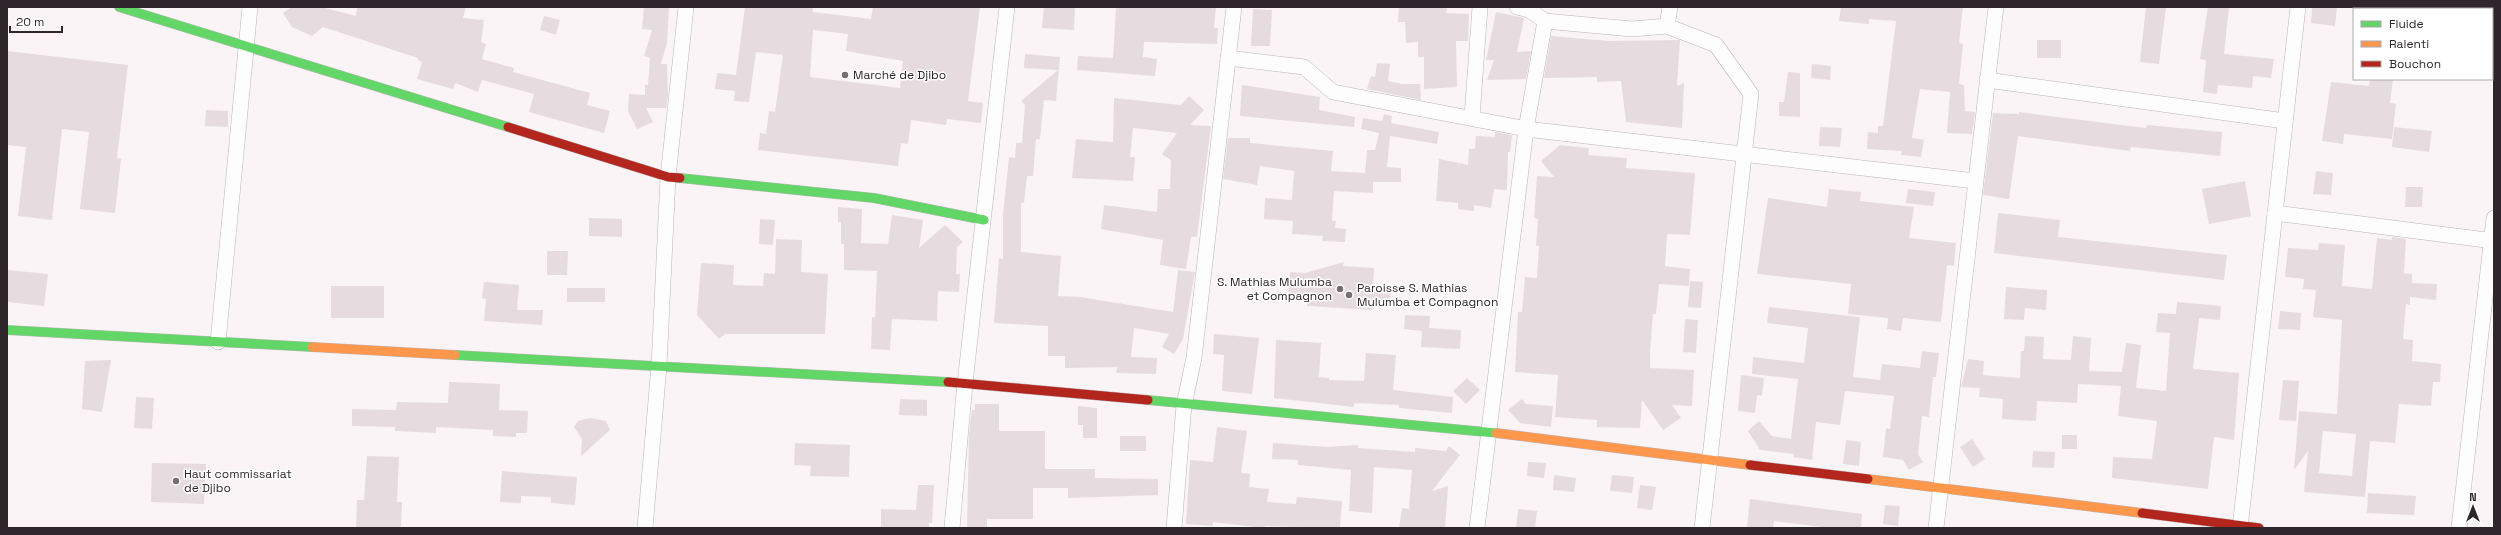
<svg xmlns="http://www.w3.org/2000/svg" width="2501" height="535" font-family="'Space Grotesk',sans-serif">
  <rect width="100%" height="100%" fill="#faf4f7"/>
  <g fill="#e6dcdf" fill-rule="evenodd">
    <polygon points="292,7 321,7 356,16 357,7 466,7 463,18 484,20 481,42 486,44 482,59 514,68 513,72 590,93 587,105 610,111 604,133 529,112 534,94 482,80 478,92 455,83 453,89 417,79 422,62 418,60 418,58 323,27 312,36 292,27 283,13"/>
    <polygon points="644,7 669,7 667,43 661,64 667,64 668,96 666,108 646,108 653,122 637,129 628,111 629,94 645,95 645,85 648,85 650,58 644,56 652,30 642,29"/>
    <path d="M 745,7 L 813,7 L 813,12 L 871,19 L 873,7 L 980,7 L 968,101 L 983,103 L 981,123 L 947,119 L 946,125 L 911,120 L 908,144 L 901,143 L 898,166 L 758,150 L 760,133 L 766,134 L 769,111 L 775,112 L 783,55 L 756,52 L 749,102 L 734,101 L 735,91 L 715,89 L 717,73 L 736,75 ZM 813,30 L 848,34 L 846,51 L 903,61 L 900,88 L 810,77 Z"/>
    <polygon points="1044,7 1075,7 1074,30 1042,28"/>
    <polygon points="1116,7 1216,7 1214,28 1218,28 1217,44 1144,42 1143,57 1157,59 1155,76 1077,70 1078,56 1113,58"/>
    <polygon points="1399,7 1447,7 1446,13 1469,14 1468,41 1456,41 1457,87 1424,89 1424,57 1418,57 1418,42 1406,43 1405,22 1398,22"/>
    <polygon points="1841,7 1963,7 1959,43 1963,44 1959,84 1964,85 1965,111 1975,112 1972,134 1947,133 1950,92 1920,89 1912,138 1924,140 1921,157 1901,155 1902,151 1867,149 1868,132 1878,133 1878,126 1883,126 1896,21 1869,19 1869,24 1839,21"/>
    <polygon points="2146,7 2166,7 2159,64 2140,62"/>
    <polygon points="2208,7 2229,7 2224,54 2274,59 2271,78 2253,76 2252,88 2218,85 2217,94 2203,92 2206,60 2200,59"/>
    <polygon points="2312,7 2337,7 2335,26 2311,23"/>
    <polygon points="1253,9 1272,10 1270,46 1251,46"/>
    <polygon points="1496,12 1524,18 1517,52 1531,51 1526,79 1487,80 1494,60 1486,60"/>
    <polygon points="544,16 560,20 556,35 540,30"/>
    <polygon points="1551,36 1609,41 1680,40 1677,86 1684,83 1682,128 1626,122 1621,81 1597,82 1597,77 1544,78"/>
    <rect x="2037" y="40" width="24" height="18"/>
    <polygon points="7,51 128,65 117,158 121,159 115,213 80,209 89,132 62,129 52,220 18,216 26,147 7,145"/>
    <polygon points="1025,54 1060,57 1056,101 1044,100 1040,139 1036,139 1033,176 1027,176 1024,203 1021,202 1021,252 1061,256 1058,296 1080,297 1173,312 1178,270 1195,272 1183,339 1174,354 1162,347 1169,334 1134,328 1131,357 1157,358 1156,374 1116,373 1117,367 1065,368 1065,356 1048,356 1048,326 994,323 999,258 1003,259 1003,215 1009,157 1015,158 1016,143 1022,143 1025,105 1021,101 1058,70 1024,68"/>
    <polygon points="1377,63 1390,64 1388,81 1402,84 1420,84 1421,100 1367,89 1371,76 1375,77"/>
    <polygon points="1812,64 1831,66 1830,80 1811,78"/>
    <polygon points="1788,72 1800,73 1800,117 1779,116 1779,102 1784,102"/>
    <polygon points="2370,79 2393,79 2390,103 2396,104 2392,139 2344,134 2343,144 2322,141 2331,82 2369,86"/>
    <polygon points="1242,85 1320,97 1319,110 1355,117 1354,127 1240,116"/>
    <polygon points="1189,96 1204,110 1190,125 1211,126 1197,237 1191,237 1186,269 1160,265 1163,240 1101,229 1104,205 1157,212 1158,189 1170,189 1171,160 1162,154 1177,133 1133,128 1130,157 1135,157 1133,181 1072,178 1076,139 1113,142 1114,98 1181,105"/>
    <polygon points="206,110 228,111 228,127 205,126"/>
    <polygon points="2019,112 2146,128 2147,125 2222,132 2220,156 2131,147 2130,151 2018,136 2009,199 1983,195 1993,113 2019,114"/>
    <polygon points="1384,114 1392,116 1391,123 1439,132 1437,144 1390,136 1387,167 1401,168 1401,182 1373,182 1373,193 1334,191 1332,221 1336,221 1335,228 1346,229 1345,242 1322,241 1323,236 1292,234 1293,221 1264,219 1265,198 1292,200 1294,171 1260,166 1257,185 1223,179 1228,138 1250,138 1250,143 1333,151 1331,171 1365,173 1367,150 1375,150 1379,133 1361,129 1363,118 1382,121"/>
    <polygon points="1820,127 1842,128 1840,147 1819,146"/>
    <polygon points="2394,127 2432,131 2429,152 2392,147"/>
    <polygon points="1495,132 1512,135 1510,152 1508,152 1507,190 1494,189 1491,208 1474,205 1474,211 1458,209 1458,203 1436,201 1439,159 1459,163 1459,165 1460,163 1468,165 1469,149 1475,149 1476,136 1495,137"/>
    <polygon points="1560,145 1589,148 1588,155 1627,158 1626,168 1695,173 1690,235 1667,234 1665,266 1690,269 1689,286 1659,284 1656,314 1653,314 1650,352 1650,368 1694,370 1692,406 1672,405 1681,418 1663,430 1642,400 1640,428 1597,427 1597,420 1555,417 1558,375 1515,372 1518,312 1522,312 1525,277 1537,278 1539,246 1536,246 1538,219 1534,218 1537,176 1554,177 1541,161"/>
    <polygon points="2316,171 2333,173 2331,195 2313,194"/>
    <polygon points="2245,181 2251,216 2209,224 2202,189"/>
    <polygon points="2406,187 2423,187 2422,207 2405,207"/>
    <polygon points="1829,189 1861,192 1860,201 1914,207 1909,238 1956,243 1954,266 1947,265 1941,322 1903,318 1901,331 1887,329 1888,318 1848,314 1851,284 1757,274 1768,198 1827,207"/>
    <polygon points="1908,189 1935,192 1933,206 1906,203"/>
    <polygon points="838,207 862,209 861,243 888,244 892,215 923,220 919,248 945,225 963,242 957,247 956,274 960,274 959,292 938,291 937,321 892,319 890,350 871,349 872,317 875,318 877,271 844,270 844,244 841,244 841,222 838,222"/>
    <polygon points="1998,213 2060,220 2058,237 2227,255 2224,280 1994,253"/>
    <polygon points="589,218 622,219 622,237 589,236"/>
    <polygon points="760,219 775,220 773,245 759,244"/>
    <path d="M 2392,237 L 2406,239 L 2404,273 L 2412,274 L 2412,283 L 2437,284 L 2436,300 L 2410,297 L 2410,305 L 2406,304 L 2403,339 L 2413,340 L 2412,361 L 2441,364 L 2440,382 L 2433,382 L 2431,406 L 2399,404 L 2395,443 L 2370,441 L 2365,497 L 2304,492 L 2308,451 L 2294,470 L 2299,411 L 2337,414 L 2342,320 L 2313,317 L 2316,290 L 2303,289 L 2304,279 L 2285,277 L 2288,248 L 2318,250 L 2319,243 L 2345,245 L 2342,286 L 2372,289 L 2377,238 L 2392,240 ZM 2323,431 L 2356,434 L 2352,476 L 2319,473 Z"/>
    <polygon points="776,239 802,240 801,272 828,274 825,334 725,334 719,339 697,315 701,263 734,265 733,285 763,286 764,273 775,274"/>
    <polygon points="547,251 568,251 567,275 547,275"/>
    <polygon points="1344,262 1343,266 1374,268 1373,286 1391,287 1390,302 1372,301 1372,310 1307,306 1308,297 1288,296 1290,272 1305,273"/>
    <polygon points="8,270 48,274 44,306 7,302"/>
    <polygon points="1690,281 1703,282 1701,308 1688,307"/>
    <polygon points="484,282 519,285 517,310 543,310 542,325 484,321 486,299 482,298"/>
    <rect x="331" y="286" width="53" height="32"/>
    <polygon points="2006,287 2047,290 2046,310 2025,308 2024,320 2004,319"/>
    <rect x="567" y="288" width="38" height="14"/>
    <polygon points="2177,302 2221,306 2220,320 2199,318 2193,369 2239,373 2234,440 2214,437 2208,489 2112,478 2113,457 2152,459 2157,421 2118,416 2121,386 2078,384 2077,403 2037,401 2036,421 2002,419 2003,399 1979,397 1980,388 1961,387 1968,359 1984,361 1983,375 2020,378 2021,351 2024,351 2025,336 2044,337 2043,359 2071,360 2073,336 2091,338 2089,371 2122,372 2126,343 2141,345 2136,388 2166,391 2170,333 2156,332 2158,313 2176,314"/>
    <polygon points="1769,307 1860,317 1853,377 1880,380 1882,364 1920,368 1922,351 1939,353 1936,377 1933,377 1929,417 1922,416 1918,454 1923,462 1909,470 1903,460 1883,457 1886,428 1890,429 1894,396 1845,391 1840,425 1816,422 1812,460 1793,457 1794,454 1760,450 1748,431 1759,421 1772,436 1791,439 1798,379 1752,374 1753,357 1804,363 1808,328 1767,323"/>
    <polygon points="2280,311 2301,313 2300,330 2278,329"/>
    <polygon points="1405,315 1430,316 1429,328 1461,330 1460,349 1421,347 1422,331 1404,329"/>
    <polygon points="1685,319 1698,320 1696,353 1683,352"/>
    <polygon points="1214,334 1259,338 1252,394 1222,391 1224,355 1213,354"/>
    <polygon points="1276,340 1321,343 1319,377 1329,378 1329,380 1364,381 1366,353 1396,355 1393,390 1453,397 1452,413 1399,408 1399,405 1354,403 1354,407 1274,398"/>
    <polygon points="111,360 102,412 82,409 85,361"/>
    <polygon points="1741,375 1764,378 1762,396 1757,395 1755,413 1738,411"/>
    <polygon points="1467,378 1480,390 1466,404 1453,391"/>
    <polygon points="2283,380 2299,381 2296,421 2279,420"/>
    <polygon points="449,382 500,384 499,410 528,411 527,433 516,433 516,437 493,436 493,430 436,427 436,433 395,431 395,427 352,426 352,409 396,410 397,402 448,403"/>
    <polygon points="136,397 154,398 152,429 134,428"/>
    <polygon points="900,399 927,400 927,416 899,415"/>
    <polygon points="1522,399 1526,404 1553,406 1551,427 1520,423 1508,410"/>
    <polygon points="975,404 999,404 999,431 1045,431 1045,469 1095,469 1095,478 1158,479 1158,495 1068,498 1068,488 1033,488 1033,519 987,519 987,528 967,528 969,435 972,410 975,410"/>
    <polygon points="1078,406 1097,408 1097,438 1083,438 1083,425 1078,425"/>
    <polygon points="591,418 606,421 610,430 581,456 582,439 574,427 578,421"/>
    <polygon points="1217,427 1247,431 1241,473 1250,474 1249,487 1269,489 1267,502 1296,504 1297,497 1342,501 1340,528 1265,526 1264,528 1213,522 1213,526 1186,524 1190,460 1213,462"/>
    <rect x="2062" y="435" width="15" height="14"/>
    <rect x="1120" y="436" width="26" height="15"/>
    <polygon points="1972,439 1985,459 1973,467 1960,447"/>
    <polygon points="1846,440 1861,442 1859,466 1843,464"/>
    <polygon points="795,443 850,445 849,477 810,476 811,466 794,465"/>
    <polygon points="1273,443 1327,447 1358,445 1358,448 1415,452 1415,448 1446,451 1449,446 1460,455 1432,491 1448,486 1445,528 1399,528 1402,508 1409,509 1412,470 1374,467 1372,513 1349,511 1351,470 1298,465 1298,460 1272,459"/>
    <polygon points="2033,451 2055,452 2054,468 2032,467"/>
    <polygon points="367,456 399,457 397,502 402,502 401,528 356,528 357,500 364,500"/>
    <polygon points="1528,462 1546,463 1544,478 1527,476"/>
    <polygon points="152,463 206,464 204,504 151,502"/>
    <polygon points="502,471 577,477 575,505 551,503 551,497 521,496 521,503 500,502"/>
    <polygon points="1554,475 1576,478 1574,492 1553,490"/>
    <polygon points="1612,475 1634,477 1632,493 1610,491"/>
    <polygon points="918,485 934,485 932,523 929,523 929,528 881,528 881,509 916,510"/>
    <polygon points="1640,485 1656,487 1652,510 1637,508"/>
    <polygon points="2368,493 2416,496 2414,515 2367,513"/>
    <polygon points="1750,499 1862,514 1861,528 1830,528 1774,521 1773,528 1747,528"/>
    <polygon points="1885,505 1900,506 1898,526 1883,524"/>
    <polygon points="1518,509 1537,511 1535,528 1516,528"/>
  </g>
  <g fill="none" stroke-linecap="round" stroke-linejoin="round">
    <g stroke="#bcb5b9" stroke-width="16">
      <g id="street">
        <polyline points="1517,7 1529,10 1545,21 1632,29 1667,26"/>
        <polyline points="1670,7 1667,26 1716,45 1751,94 1702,528"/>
        <polyline points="1228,58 1304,67 1333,92 1526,129 1975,181"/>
        <polyline points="1987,80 2285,121"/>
        <polyline points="1472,117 1480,7"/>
        <polyline points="2275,213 2494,241"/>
        <polyline points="218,342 250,7"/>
        <polyline points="645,528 659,366 668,177 686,7"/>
        <polyline points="952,528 965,383 1007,7"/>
        <polyline points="1174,528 1184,405 1194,358 1234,7"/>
        <polyline points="1477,528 1526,129 1545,21"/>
        <polyline points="1936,528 1996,7"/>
        <polyline points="2240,528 2298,7"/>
        <polyline points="2459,528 2494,218"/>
      </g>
    </g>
    <g stroke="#bcb5b9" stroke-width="10">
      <g id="fast">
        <polyline points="119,7 508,127"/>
        <polyline points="680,178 874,198 984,220"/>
        <polyline points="7,330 312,347"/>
        <polyline points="455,355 948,382"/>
        <polyline points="1148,400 1496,433"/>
      </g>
    </g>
    <g stroke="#bcb5b9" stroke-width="10">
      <g id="slow">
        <polyline points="312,347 455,355"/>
        <polyline points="1496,433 1750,465"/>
        <polyline points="1868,479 2142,513"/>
      </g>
    </g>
    <g stroke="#bcb5b9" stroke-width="10">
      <g id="jam">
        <polyline points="508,127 668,177 680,178"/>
        <polyline points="948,382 1148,400"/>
        <polyline points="1750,465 1868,479"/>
        <polyline points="2142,513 2259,528"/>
      </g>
    </g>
    <use href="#street" stroke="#fefdfe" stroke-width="15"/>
    <use href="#fast" stroke="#63d668" stroke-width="9"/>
    <use href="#slow" stroke="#ff974d" stroke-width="9"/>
    <use href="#jam" stroke="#b3261e" stroke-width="9"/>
  </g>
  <g fill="#766e72" stroke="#fff" stroke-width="1.5">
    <circle cx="845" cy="75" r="4"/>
    <circle cx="1340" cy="289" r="4"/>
    <circle cx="1349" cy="295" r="4"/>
    <circle cx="176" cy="481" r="4"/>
  </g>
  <g text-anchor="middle" stroke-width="3" stroke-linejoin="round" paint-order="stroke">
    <g font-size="12" fill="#2f262b" stroke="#fff" text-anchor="start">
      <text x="853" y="79">Marché de Djibo</text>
      <text x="1332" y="286" text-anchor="end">S. Mathias Mulumba<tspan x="1332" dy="14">et Compagnon</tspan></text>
      <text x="1357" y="292">Paroisse S. Mathias<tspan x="1357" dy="14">Mulumba et Compagnon</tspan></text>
      <text x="184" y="478">Haut commissariat<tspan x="184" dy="14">de Djibo</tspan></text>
    </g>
  </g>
  <rect width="2501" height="535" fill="none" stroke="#2f262b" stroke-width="16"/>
  <rect x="2353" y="8" width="140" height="72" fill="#ffffff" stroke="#aca8aa"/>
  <rect x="2361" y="21" width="20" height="6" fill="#63d668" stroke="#aca8aa"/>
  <text x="2389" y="28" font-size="12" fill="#2f262b">Fluide</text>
  <rect x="2361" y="41" width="20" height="6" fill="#ff974d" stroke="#aca8aa"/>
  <text x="2389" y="48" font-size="12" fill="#2f262b">Ralenti</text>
  <rect x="2361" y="61" width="20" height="6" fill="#b3261e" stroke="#aca8aa"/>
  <text x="2389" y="68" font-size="12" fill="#2f262b">Bouchon</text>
  <g transform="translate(2473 507)" stroke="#ffffff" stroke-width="3" paint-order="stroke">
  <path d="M0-3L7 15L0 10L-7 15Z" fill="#2f262b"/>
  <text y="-6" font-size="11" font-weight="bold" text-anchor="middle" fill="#2f262b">N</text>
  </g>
  <path d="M10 26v6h52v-6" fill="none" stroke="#2f262b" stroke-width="2"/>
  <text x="16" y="26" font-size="12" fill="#2f262b" stroke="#ffffff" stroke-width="3" paint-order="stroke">20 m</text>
</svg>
